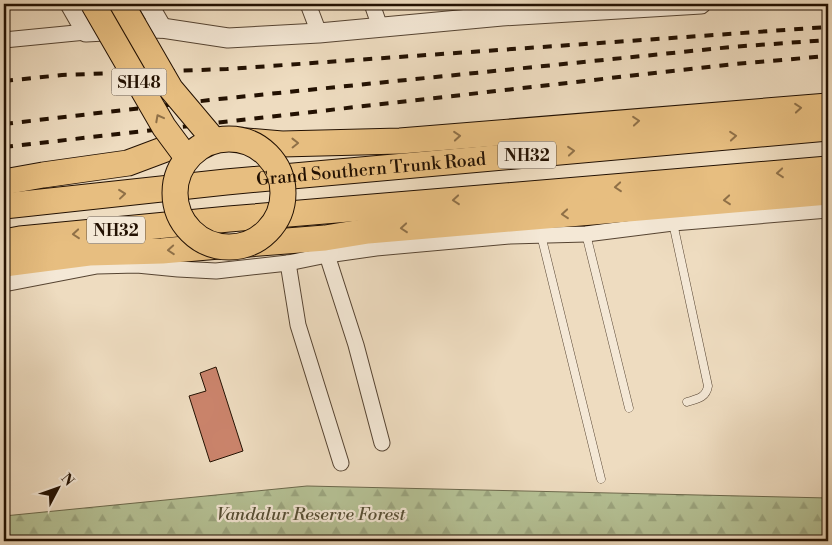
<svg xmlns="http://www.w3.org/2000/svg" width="832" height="545" font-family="'Libre Bodoni',serif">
  <defs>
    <pattern id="forest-firs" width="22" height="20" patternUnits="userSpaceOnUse" patternTransform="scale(1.25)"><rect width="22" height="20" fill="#b5c195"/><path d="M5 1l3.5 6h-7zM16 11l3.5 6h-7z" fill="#9ba57f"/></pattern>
  </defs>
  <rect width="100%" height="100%" fill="#eedcc0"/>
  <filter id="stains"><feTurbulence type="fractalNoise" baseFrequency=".004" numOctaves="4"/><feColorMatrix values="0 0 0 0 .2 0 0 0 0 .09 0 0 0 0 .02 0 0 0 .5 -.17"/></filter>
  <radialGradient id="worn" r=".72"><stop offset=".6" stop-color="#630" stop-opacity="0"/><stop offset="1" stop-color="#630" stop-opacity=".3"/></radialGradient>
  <polygon fill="url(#forest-firs)" stroke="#6c694c" points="307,486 828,498 828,541 4,541 4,516"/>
  <polygon fill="#cb846c" stroke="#231102" points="216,367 243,451 210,462 189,396 206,391 200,373"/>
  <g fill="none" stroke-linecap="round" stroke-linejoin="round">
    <g stroke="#564432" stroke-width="9">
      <g id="service">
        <path d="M 673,223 L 708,386 C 706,398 697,399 687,402"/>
        <polyline points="586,234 629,408"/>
        <polyline points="541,235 601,479"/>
      </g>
    </g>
    <g stroke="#564432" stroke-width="17">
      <g id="minor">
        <polyline points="308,4 319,33"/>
        <polyline points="372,4 380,27"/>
        <polyline points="4,40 86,32"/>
        <polyline points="327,255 356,345 382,443"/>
        <polyline points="288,263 298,325 341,463"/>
        <polyline points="4,284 97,266 137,265 178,269 216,271 288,263 327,255 376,248 510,236 586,234 673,223 828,210"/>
      </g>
    </g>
    <g stroke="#564432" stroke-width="21">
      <g id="tertiary">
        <polyline points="70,4 86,32 162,28 228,38 319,33 502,16 701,4"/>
        <polyline points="148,4 162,28"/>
      </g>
    </g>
    <g stroke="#231102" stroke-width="27">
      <g id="trunk">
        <polyline points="246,141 282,144 400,141 828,106"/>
        <polyline points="4,182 43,175 128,163 176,145"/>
        <path id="s1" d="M 4,206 L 226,182 L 828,128"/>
        <polyline points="4,242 20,239 229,219 828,169"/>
        <polyline points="248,244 325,238 368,231 828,192"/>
        <polyline points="4,264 89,253 162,251 219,246"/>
      </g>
    </g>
    <use href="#service" stroke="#f4e8d6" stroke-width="8"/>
    <use href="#minor" stroke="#f4e8d6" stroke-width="15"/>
    <use href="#tertiary" stroke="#f4e8d6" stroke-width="19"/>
    <use href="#trunk" stroke="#e7be80" stroke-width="25"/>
    <g stroke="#231102" stroke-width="4" stroke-dasharray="9 9" stroke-linecap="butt">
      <polyline points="4,81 62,75 227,69 828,27"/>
      <polyline points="4,124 219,99 731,47 828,40"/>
      <polyline points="4,147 734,64 828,56"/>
    </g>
    <g stroke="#231102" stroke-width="26" stroke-linecap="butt">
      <g id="primary-bridge">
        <polyline points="93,4 164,127 187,158"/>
        <polyline points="122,4 171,89 214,140"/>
      </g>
    </g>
    <g stroke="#231102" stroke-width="27" stroke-linecap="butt">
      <circle id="trunk-bridge" cx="229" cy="193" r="54"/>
    </g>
    <use href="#primary-bridge" stroke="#e7be80" stroke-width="24"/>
    <use href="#trunk-bridge" stroke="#e7be80" stroke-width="25"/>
  </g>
  <defs><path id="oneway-chevron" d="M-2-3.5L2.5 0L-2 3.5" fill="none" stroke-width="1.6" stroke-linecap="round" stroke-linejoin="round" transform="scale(1.25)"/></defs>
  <g stroke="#8f7047">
    <use href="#oneway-chevron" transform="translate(798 108) rotate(-5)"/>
    <use href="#oneway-chevron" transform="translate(159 118) rotate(-118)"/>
    <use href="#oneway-chevron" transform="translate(636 121) rotate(-5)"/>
    <use href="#oneway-chevron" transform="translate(457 136) rotate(-5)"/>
    <use href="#oneway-chevron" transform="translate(733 136) rotate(-5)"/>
    <use href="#oneway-chevron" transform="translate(295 143) rotate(-1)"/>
    <use href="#oneway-chevron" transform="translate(571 151) rotate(-5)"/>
    <use href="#oneway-chevron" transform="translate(780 173) rotate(175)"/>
    <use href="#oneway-chevron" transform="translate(618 187) rotate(175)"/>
    <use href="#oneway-chevron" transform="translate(122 194) rotate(-6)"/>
    <use href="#oneway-chevron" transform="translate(456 200) rotate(175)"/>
    <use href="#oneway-chevron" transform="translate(727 200) rotate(175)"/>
    <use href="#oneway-chevron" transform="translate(565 214) rotate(175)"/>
    <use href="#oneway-chevron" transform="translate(404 228) rotate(175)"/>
    <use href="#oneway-chevron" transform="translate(76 234) rotate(175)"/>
    <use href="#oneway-chevron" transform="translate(171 250) rotate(176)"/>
  </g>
  <g text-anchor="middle" stroke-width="4.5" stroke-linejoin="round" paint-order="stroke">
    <g fill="#f4e8d6" stroke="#625242" stroke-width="1">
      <rect x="111.5" y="68.5" width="55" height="27" rx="4"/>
      <rect x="498" y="141.5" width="58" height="27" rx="4"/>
      <rect x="87" y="216.5" width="58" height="27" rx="4"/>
    </g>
    <g font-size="16" font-weight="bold" fill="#231102">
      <text x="139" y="88">SH48</text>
      <text x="527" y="161">NH32</text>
      <text x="116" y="236">NH32</text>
    </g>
    <g font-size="18" fill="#231102" stroke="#f4e8d6">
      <text dy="6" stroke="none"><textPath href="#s1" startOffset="369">Grand Southern Trunk Road</textPath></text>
    </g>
    <g font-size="18" font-style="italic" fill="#564f35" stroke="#f4e8d6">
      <text x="311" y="520">Vandalur Reserve Forest</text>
    </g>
  </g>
  <rect width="832" height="545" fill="none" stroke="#eedcc0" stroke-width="20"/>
  <rect x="5" y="5" width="822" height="535" fill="none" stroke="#231102" stroke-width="2.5"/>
  <rect x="10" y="10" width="812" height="525" fill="none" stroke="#231102"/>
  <g transform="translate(58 488) rotate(49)" stroke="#f4e8d6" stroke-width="4" paint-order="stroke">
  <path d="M0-4L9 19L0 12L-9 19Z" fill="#231102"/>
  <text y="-8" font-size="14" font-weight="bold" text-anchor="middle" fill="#231102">N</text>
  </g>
  <rect width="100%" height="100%" filter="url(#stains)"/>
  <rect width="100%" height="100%" fill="url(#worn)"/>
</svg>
